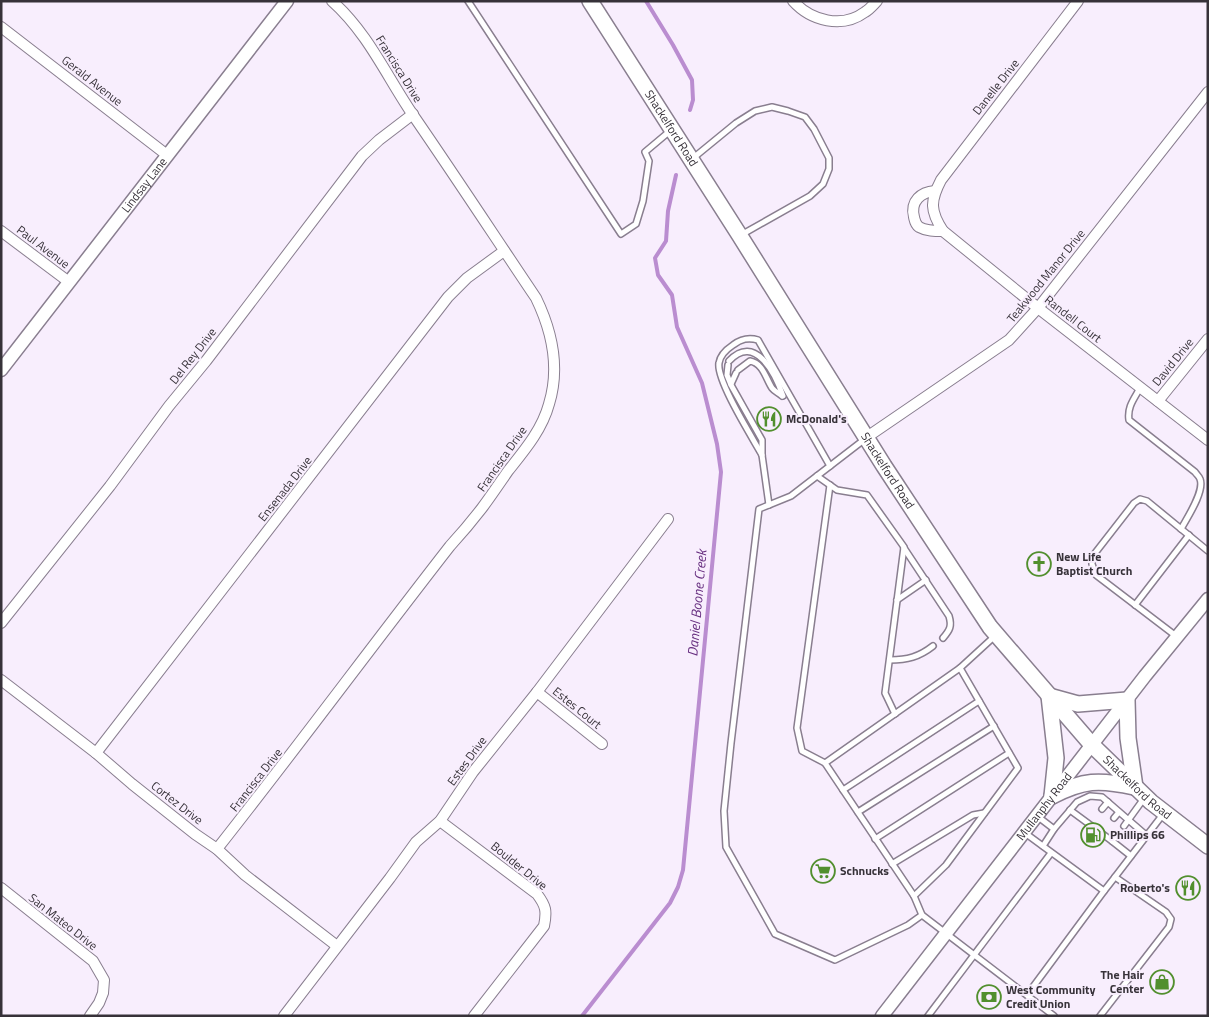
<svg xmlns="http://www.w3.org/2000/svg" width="1209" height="1017" font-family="'Titillium Web',sans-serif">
  <rect width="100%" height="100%" fill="#f8eefd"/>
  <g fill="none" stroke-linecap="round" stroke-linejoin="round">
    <g stroke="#ba8dd0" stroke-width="4">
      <polyline points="646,1 673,45 692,80 693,100 690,110"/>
      <polyline points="582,1016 670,903 678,887 683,870 721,472 717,444 702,383 677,327 672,295 658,275 655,258 666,241 668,211 676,175"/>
    </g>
    <g stroke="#897e8f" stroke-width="8">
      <g id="service">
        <polyline points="468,1 621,234 636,224 643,201 649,161 645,152 670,131"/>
        <polyline points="692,159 736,123 755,111 772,107 788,111 805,117 814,129 829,158 829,169 823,184 810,196 741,235"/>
        <path d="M 729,361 C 755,333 775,373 783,396"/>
        <polyline points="728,365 727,375 731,385 762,440 762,455 769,505"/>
        <path d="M 738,370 L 750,361 C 763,363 766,379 772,388 C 775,392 779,393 782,396"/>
        <polyline points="731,384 736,373"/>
        <path d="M 1140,388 C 1134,399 1127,407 1129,420 L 1195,472 C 1197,475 1199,476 1200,479 C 1205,491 1187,518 1181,529"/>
        <polyline points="865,439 791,496 759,509 731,743 724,811 726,847 775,934 835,960 908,925 922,915"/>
        <path d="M 762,455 C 752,437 716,380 719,363 C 720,356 727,349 733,345 C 741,339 748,337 758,340 L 830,466"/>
        <polyline points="817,476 837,490 867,495 904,547 885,693 895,714"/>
        <path d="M 904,548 L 949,616 C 952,626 950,630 943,638"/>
        <polyline points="897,600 926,580"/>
        <polyline points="1135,605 1189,535"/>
        <polyline points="1176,636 1096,575 1092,564 1092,557 1134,503 1140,499 1147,501 1208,551"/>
        <path d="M 890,660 C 907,660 919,657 933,646"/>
        <polyline points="960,668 825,763 914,896 922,915 1054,1016"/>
        <polyline points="825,763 802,751 797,728 830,485"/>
        <polyline points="843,790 979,701"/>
        <polyline points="1102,809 1108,802"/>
        <polyline points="1070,810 1112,841"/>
        <polyline points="858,812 994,726"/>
        <polyline points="1037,816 1054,829"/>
        <polyline points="1114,818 1119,812"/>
        <polyline points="1124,826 1145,797"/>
        <polyline points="1025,833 1104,891 1115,877"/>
        <polyline points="1116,836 1112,841 1131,856"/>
        <polyline points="875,839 1009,753"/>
        <polyline points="1043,846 1054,829 1077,802 1090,796 1102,797 1147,836"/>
        <polyline points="892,864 973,815 984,813"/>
        <polyline points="914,896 946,865 1018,768 960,668 996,635"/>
        <polyline points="1027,995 1104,891"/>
        <polyline points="928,1016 1051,853"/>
        <polyline points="1100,1016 1169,927 1171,919 1166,912 1115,877 1164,813"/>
      </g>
    </g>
    <g stroke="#897e8f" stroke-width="12">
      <g id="minor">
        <path d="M 793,1 C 811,21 842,29 865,12 C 870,9 873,5 877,1"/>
        <path d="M 1078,1 L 941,180 C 930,201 930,211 943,231 L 1038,308 L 1208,440"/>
        <polyline points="1,27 167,155"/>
        <path d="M 935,191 C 921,192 910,201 914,217 C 915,221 915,224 919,227 C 926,231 935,231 943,231"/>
        <polyline points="1,231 69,282"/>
        <polyline points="1158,401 1208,339"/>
        <polyline points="867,437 1009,340 1038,308 1208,92"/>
        <polyline points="1,623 110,486 169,406 206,361 362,156 379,140 413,114"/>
        <polyline points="1,680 96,753 132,784 195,834 217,849 245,875 337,946"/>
        <polyline points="537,692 602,744"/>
        <polyline points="96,753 448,297 467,278 504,251"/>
        <path d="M 440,821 L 537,894 C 546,906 547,911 544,926 L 474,1016"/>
        <path d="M 217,849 C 296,749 372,646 450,546 C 461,534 472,521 482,508 C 491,496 499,484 508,471 C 524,451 542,430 549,404 C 560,368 552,331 536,298 C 495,237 455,176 413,115 C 387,77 368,33 332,1"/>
        <polyline points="1,888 93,961 104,980 103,993 99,1003 90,1016"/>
        <polyline points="284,1016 390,878 416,842 440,821 473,772 537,692 668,519"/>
      </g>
    </g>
    <g stroke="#897e8f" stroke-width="15">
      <g id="tertiary">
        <path id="s1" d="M 1,370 L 287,1"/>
        <path id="s2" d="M 882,1016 L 1145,676 L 1208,599"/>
      </g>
    </g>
    <g stroke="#897e8f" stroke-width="18">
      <g id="primary">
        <path id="s3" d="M 590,1 L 740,236 L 884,466 L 990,627 L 1092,745 L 1151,802 L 1208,846"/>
        <polyline points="1049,696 1078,704 1127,700 1128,738 1135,787"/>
        <polyline points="1049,696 1056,758 1052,796"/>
        <path d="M 1052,796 C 1083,780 1099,779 1134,787"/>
      </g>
    </g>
    <use href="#service" stroke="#fff" stroke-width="5"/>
    <use href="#minor" stroke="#fff" stroke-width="10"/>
    <use href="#tertiary" stroke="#fff" stroke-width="12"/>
    <use href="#primary" stroke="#fff" stroke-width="15"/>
  </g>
  <defs>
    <g id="restaurant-ring" transform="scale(1.25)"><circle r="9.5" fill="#f8eefd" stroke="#528f2e" stroke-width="1.5"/><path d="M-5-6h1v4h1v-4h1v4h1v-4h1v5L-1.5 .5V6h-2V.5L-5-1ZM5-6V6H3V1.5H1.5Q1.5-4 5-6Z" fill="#528f2e"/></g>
    <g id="church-ring" transform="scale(1.25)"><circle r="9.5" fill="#f8eefd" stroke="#528f2e" stroke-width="1.5"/><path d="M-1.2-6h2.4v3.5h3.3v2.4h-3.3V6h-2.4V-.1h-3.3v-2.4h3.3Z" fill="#528f2e"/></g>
    <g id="fuel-ring" transform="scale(1.25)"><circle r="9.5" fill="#f8eefd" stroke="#528f2e" stroke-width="1.5"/><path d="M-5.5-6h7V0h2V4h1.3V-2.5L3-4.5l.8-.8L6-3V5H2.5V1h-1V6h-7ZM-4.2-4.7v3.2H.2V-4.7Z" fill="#528f2e"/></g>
    <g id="supermarket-ring" transform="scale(1.25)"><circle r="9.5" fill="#f8eefd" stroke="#528f2e" stroke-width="1.5"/><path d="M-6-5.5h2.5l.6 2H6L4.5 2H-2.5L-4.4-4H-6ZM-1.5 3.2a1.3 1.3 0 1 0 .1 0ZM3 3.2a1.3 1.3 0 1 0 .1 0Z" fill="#528f2e"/></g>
    <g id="shop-ring" transform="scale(1.25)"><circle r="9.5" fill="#f8eefd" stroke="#528f2e" stroke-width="1.5"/><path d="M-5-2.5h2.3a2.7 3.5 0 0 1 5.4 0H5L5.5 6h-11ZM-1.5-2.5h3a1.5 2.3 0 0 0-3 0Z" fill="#528f2e"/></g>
    <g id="bank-ring" transform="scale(1.25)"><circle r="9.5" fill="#f8eefd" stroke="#528f2e" stroke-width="1.5"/><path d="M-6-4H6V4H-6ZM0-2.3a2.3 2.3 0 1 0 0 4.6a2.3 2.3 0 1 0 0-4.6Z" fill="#528f2e"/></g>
  </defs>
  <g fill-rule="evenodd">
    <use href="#restaurant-ring" x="769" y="419"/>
    <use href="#church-ring" x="1039" y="564"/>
    <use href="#fuel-ring" x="1093" y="835"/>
    <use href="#supermarket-ring" x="823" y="871"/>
    <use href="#restaurant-ring" x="1188" y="888"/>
    <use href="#shop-ring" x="1162" y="982"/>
    <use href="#bank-ring" x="989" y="997"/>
  </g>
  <g text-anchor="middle" stroke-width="4" stroke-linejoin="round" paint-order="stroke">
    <g font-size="12" fill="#373239" stroke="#f8eefd">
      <text transform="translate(399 69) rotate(58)" y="4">Francisca Drive</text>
      <text transform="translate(92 81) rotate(38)" y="4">Gerald Avenue</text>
      <text transform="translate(996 87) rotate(-52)" y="4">Danelle Drive</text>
      <text dy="4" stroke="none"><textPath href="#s3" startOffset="151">Shackelford Road</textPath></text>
      <text dy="4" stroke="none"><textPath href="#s1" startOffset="234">Lindsay Lane</textPath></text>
      <text transform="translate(43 247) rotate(37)" y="4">Paul Avenue</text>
      <text transform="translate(1046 276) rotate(-51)" y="4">Teakwood Manor Drive</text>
      <text transform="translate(1073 319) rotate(38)" y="4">Randell Court</text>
      <text transform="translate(193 356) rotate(-52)" y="4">Del Rey Drive</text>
      <text transform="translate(1173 362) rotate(-51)" y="4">David Drive</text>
      <text transform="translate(502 459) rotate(-55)" y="4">Francisca Drive</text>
      <text dy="4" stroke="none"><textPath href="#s3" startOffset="556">Shackelford Road</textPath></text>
      <text transform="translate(285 489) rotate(-52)" y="4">Ensenada Drive</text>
      <text transform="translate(577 708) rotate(39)" y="4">Estes Court</text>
      <text transform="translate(467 761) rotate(-54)" y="4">Estes Drive</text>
      <text transform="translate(256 780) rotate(-52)" y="4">Francisca Drive</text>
      <text dy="4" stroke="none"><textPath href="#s3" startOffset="961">Shackelford Road</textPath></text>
      <text transform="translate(177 803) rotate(38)" y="4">Cortez Drive</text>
      <text dy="4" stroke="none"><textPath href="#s2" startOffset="265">Mullanphy Road</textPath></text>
      <text transform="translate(519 866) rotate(39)" y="4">Boulder Drive</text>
      <text transform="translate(63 922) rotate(38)" y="4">San Mateo Drive</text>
    </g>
    <g font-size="12" font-weight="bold" fill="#373239" stroke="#f8eefd" text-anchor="start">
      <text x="786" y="423">McDonald's</text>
      <text x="1056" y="561">New Life<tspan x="1056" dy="14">Baptist Church</tspan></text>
      <text x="1110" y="839">Phillips 66</text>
      <text x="840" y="875">Schnucks</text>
      <text x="1170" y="892" text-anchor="end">Roberto's</text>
      <text x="1144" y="979" text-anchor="end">The Hair<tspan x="1144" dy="14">Center</tspan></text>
      <text x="1006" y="994">West Community<tspan x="1006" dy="14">Credit Union</tspan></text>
    </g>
    <g font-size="14" font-style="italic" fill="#672f80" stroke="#f8eefd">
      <text transform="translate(697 603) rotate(-85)" y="5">Daniel Boone Creek</text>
    </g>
  </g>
  <rect width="1209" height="1017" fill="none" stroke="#373239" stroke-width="5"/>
</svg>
